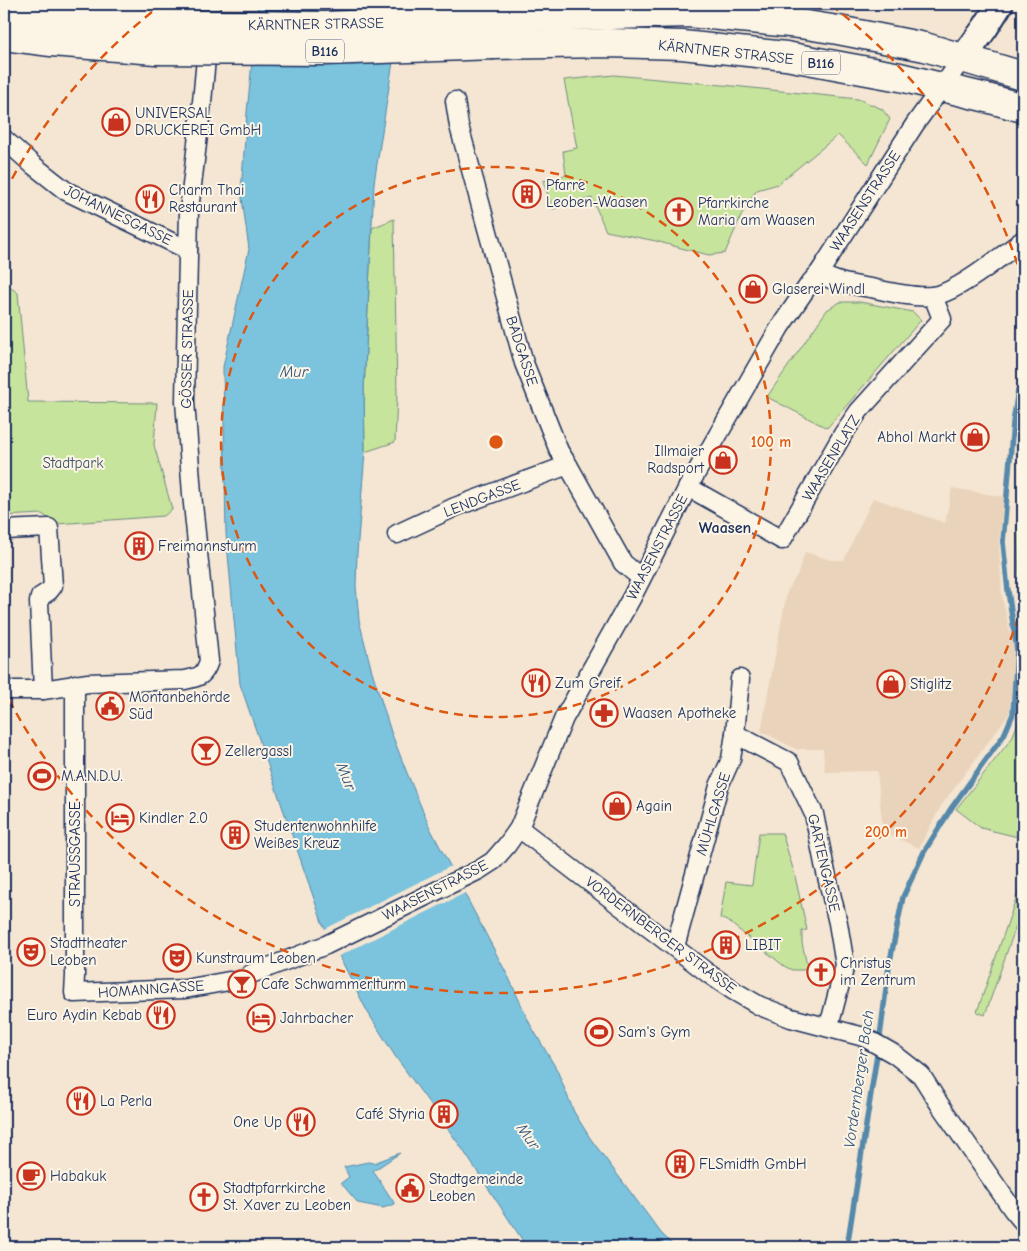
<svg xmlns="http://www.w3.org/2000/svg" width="1027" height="1251" font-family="'Comic Neue',sans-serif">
  <rect width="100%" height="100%" fill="#f4e6d2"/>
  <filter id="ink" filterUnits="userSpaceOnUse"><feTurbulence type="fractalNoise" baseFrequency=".02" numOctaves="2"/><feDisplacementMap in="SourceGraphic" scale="10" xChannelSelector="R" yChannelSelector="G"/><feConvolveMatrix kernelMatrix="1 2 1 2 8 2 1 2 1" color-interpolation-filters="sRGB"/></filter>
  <g filter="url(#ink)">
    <polygon fill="#ead3bb" points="952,488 1004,497 999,542 1002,597 1015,654 1009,714 941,806 919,848 883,832 877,771 825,772 823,749 796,749 761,731 787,592 798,573 805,552 831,560 844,560 873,498 945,523"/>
    <g fill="#c7e49c" stroke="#718a7d">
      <polygon points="614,75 733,86 858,99 882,109 890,119 868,164 838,135 778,184 757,190 745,207 725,253 709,255 681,248 656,241 606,231 592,198 553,209 543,181 566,175 563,151 577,148 564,80"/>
      <polygon points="394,219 397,395 395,442 365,452 364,390 372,228"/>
      <polygon points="4,283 18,293 28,402 157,403 154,445 172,509 164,516 57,524 42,514 4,516"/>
      <polygon points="840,302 860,302 913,312 921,320 827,428 767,397 827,310"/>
      <polygon points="1023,452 1023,616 1019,580 1017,528"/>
      <polygon points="1023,710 1023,835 1022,838 981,828 956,809 1012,738"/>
      <polygon points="759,833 782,833 794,872 807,930 802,931 802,943 808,970 792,970 784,966 729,922 720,918 726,882 752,885"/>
      <polygon points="1023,878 1023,906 985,1015 977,1012"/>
    </g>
    <g fill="#7cc3dd" stroke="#58a">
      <polygon points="258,4 402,4 374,183 364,390 365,452 357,553 356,586 359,620 371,668 391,732 407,773 430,828 509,978 530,1024 557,1070 574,1112 590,1138 661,1233 675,1247 527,1247 461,1147 395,1056 367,1011 322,922 240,684 226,533 223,367 249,249 241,191 247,112"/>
      <polygon points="400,1153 373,1171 395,1204 383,1208 358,1203 341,1183 349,1177 344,1167 368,1162 374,1163"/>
    </g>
    <polygon fill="#f4e6d2" points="453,865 467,892 337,957 323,930"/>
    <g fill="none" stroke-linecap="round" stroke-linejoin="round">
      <polyline stroke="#58a" stroke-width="5.5" points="847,1247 881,1029 889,966 903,897 924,852 952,807 1004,735 1013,714 1017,650 1008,591 1003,542 1013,423 1018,390 1023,379"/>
      <polyline stroke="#c9c1bb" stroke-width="18" stroke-dasharray="18 9" stroke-linecap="butt" points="229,981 251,974"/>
      <g stroke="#1b2f5e" stroke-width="21">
        <g id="minor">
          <polyline points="455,101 459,126 524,363 559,451 568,465 623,563 641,578"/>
          <polyline points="4,139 33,165 66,191 188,250"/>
          <path d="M 819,273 C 835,283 853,285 871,288 C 889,292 914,298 932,296 C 955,294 1003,255 1023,240"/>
          <polyline points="688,487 782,540 843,434 859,411 942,319 933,296"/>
          <polyline points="4,530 49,528 53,586 49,591 40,597 39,602 43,690"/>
          <polyline points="397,534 455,507 568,465"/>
          <polyline points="75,684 75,976 74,993 185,989 229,981"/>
          <path d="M 4,690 L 43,690 L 88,683 L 185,680 C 200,677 204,676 209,661 L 192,494 L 185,401 L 189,210 L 202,102 L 211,4"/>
          <polyline points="735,734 789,762 814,814 824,864 838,923 845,965 832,1015 828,1027"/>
          <polyline points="519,828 709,974 734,991 760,1006 791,1018 864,1037 894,1054 921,1075 940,1105 1013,1210 1023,1222"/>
          <polyline points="675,947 719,786 731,759 735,734 740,679"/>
          <polyline points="251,974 326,945 479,870 493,861 507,845 519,828 564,718 632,597 688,487 780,327 810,283 819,273 915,124 963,58"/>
        </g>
      </g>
      <g stroke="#1b2f5e" stroke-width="29">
        <polyline id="secondary" points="963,58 985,28 1000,4"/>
      </g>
      <g stroke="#1b2f5e" stroke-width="31">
        <g id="primary">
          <polyline points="4,8 50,15 158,24"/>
          <polyline points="493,18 689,13 800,24 838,30 925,47 1023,76"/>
          <polyline points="4,36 51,42 156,50"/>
          <polyline points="494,45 608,43 682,45 786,56 900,77 987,98 1023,108"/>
        </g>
      </g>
      <use href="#minor" stroke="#fcf5e5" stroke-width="18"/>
      <use href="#secondary" stroke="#fcf5e5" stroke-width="25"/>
      <use href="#primary" stroke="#fcf5e5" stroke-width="28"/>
      <g stroke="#1b2f5e" stroke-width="31" stroke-linecap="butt">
        <g id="primary-bridge">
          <polyline points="158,24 325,26 493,18"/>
          <polyline points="156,50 324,51 494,45"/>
        </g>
      </g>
      <use href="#primary-bridge" stroke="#fcf5e5" stroke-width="28"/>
    </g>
  </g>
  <g fill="none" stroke="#de5710" stroke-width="2.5" stroke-dasharray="9 6">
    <circle cx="496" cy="442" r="275"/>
    <path d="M1023 603A551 551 0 0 1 5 692M5 192A551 551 0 0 1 161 5M831 5A551 551 0 0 1 1023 281"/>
  </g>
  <defs>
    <g id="shop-ring" transform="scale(1.4375)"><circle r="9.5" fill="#fcf5e5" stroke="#c8321e" stroke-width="1.5"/><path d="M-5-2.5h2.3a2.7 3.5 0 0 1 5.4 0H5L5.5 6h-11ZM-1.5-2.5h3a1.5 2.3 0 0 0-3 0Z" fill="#c8321e"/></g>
    <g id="building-ring" transform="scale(1.4375)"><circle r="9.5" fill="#fcf5e5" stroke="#c8321e" stroke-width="1.5"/><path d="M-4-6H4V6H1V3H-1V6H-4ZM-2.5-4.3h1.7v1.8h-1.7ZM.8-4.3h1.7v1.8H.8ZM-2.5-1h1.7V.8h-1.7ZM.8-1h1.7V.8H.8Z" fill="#c8321e"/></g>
    <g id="restaurant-ring" transform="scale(1.4375)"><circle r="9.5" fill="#fcf5e5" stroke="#c8321e" stroke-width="1.5"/><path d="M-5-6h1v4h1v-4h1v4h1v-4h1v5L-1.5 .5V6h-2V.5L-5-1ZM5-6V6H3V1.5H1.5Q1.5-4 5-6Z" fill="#c8321e"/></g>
    <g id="church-ring" transform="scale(1.4375)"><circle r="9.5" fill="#fcf5e5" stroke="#c8321e" stroke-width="1.5"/><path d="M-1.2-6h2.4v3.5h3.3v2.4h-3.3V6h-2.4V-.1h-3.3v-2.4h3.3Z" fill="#c8321e"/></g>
    <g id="civic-ring" transform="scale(1.4375)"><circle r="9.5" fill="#fcf5e5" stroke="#c8321e" stroke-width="1.5"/><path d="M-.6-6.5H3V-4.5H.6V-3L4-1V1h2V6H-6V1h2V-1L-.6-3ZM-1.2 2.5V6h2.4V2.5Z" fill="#c8321e"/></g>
    <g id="pharmacy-ring" transform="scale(1.4375)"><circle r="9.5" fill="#fcf5e5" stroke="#c8321e" stroke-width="1.5"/><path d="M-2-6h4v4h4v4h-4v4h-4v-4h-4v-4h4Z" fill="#c8321e"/></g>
    <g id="bar-ring" transform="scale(1.4375)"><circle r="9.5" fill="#fcf5e5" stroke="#c8321e" stroke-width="1.5"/><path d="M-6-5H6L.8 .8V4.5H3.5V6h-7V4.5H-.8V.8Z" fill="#c8321e"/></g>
    <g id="stadium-ring" transform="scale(1.4375)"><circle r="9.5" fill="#fcf5e5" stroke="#c8321e" stroke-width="1.5"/><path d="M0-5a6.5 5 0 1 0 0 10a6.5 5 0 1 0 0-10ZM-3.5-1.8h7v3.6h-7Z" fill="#c8321e"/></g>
    <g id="hotel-ring" transform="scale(1.4375)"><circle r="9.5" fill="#fcf5e5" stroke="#c8321e" stroke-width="1.5"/><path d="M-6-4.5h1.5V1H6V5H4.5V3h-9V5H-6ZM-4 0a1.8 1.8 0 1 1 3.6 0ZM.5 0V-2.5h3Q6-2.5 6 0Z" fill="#c8321e"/></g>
    <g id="theatre-ring" transform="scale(1.4375)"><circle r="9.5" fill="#fcf5e5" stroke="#c8321e" stroke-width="1.5"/><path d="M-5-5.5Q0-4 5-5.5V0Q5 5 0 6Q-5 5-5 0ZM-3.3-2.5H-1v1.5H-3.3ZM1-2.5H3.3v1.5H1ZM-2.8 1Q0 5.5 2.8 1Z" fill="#c8321e"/></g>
    <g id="cafe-ring" transform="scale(1.4375)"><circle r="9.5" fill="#fcf5e5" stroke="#c8321e" stroke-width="1.5"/><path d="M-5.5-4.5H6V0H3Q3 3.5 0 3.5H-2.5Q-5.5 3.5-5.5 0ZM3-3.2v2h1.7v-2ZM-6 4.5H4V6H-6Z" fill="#c8321e"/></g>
  </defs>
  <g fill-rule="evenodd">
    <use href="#shop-ring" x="116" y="122"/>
    <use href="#building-ring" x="527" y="194"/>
    <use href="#restaurant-ring" x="150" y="199"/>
    <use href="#church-ring" x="679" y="212"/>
    <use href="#shop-ring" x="753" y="289"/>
    <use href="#shop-ring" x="975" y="437"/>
    <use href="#shop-ring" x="723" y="460"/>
    <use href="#building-ring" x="139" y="546"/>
    <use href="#restaurant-ring" x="536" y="683"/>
    <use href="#shop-ring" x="891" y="684"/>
    <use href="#civic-ring" x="110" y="706"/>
    <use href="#pharmacy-ring" x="604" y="713"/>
    <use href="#bar-ring" x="206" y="751"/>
    <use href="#stadium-ring" x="42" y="776"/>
    <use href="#shop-ring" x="617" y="806"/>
    <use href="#hotel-ring" x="120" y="818"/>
    <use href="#building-ring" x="235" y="835"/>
    <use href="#building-ring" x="726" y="945"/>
    <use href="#theatre-ring" x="31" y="952"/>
    <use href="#theatre-ring" x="177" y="958"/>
    <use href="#church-ring" x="821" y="972"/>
    <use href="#bar-ring" x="242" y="984"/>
    <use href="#restaurant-ring" x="161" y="1015"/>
    <use href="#hotel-ring" x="261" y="1018"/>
    <use href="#stadium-ring" x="599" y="1032"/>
    <use href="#restaurant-ring" x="81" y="1101"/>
    <use href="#building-ring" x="444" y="1114"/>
    <use href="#restaurant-ring" x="301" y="1122"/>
    <use href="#building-ring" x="680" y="1164"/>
    <use href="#cafe-ring" x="31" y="1176"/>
    <use href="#civic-ring" x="410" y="1188"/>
    <use href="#church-ring" x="204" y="1197"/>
  </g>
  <g text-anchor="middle" stroke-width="4" stroke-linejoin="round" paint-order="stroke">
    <g fill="#fcf5e5" stroke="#5e6a86" stroke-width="1">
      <rect x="306" y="39.5" width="38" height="23" rx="4"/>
      <rect x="802" y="51.5" width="38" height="23" rx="4"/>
    </g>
    <g font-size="14" font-weight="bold" fill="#1b2f5e">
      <text x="325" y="56">B116</text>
      <text x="821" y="68">B116</text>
    </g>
    <g font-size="15" fill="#1b2f5e" stroke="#fcf5e5">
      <text transform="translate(316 24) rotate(-1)" y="5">KÄRNTNER STRASSE</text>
      <text transform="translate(726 52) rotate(6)" y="5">KÄRNTNER STRASSE</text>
      <text transform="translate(865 201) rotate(-57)" y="5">WAASENSTRASSE</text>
      <text transform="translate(118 215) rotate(26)" y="5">JOHANNESGASSE</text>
      <text transform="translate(187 349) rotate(-89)" y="5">GÖSSER STRASSE</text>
      <text transform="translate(522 351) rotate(72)" y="5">BADGASSE</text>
      <text transform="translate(831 458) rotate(-59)" y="5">WAASENPLATZ</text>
      <text transform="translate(482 498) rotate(-21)" y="5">LENDGASSE</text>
      <text transform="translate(657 547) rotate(-63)" y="5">WAASENSTRASSE</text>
      <text transform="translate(713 814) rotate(-73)" y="5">MÜHLGASSE</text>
      <text transform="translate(75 854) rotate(-90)" y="5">STRAUSSGASSE</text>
      <text transform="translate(824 863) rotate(77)" y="5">GARTENGASSE</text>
      <text transform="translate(435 890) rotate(-27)" y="5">WAASENSTRASSE</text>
      <text transform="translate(661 935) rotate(37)" y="5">VORDERNBERGER STRASSE</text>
      <text transform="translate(151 989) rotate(-4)" y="5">HOMANNGASSE</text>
    </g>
    <g font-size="15" fill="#1b2f5e" stroke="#fcf5e5" text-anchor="start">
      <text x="135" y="118">UNIVERSAL<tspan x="135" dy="17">DRUCKEREI GmbH</tspan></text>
      <text x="546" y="190">Pfarre<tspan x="546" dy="17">Leoben-Waasen</tspan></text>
      <text x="169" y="195">Charm Thai<tspan x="169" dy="17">Restaurant</tspan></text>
      <text x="698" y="208">Pfarrkirche<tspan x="698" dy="17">Maria am Waasen</tspan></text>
      <text x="772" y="294">Glaserei Windl</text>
      <text x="956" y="442" text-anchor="end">Abhol Markt</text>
      <text x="704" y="456" text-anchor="end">Illmaier<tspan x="704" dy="17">Radsport</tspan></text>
      <text x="158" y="551">Freimannsturm</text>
      <text x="555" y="688">Zum Greif</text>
      <text x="910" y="689">Stiglitz</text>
      <text x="129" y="702">Montanbehörde<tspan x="129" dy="17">Süd</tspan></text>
      <text x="623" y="718">Waasen Apotheke</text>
      <text x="225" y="756">Zellergassl</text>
      <text x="61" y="781">M.A.N.D.U.</text>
      <text x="636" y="811">Again</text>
      <text x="139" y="823">Kindler 2.0</text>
      <text x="254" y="831">Studentenwohnhilfe<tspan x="254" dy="17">Weißes Kreuz</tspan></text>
      <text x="50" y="948">Stadttheater<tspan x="50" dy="17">Leoben</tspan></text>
      <text x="745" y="950">LIBIT</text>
      <text x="196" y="963">Kunstraum Leoben</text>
      <text x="840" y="968">Christus<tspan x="840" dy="17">im Zentrum</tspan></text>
      <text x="261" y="989">Cafe Schwammerlturm</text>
      <text x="142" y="1020" text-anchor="end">Euro Aydin Kebab</text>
      <text x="280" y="1023">Jahrbacher</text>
      <text x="618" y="1037">Sam's Gym</text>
      <text x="100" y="1106">La Perla</text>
      <text x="425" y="1119" text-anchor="end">Café Styria</text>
      <text x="282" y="1127" text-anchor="end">One Up</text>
      <text x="699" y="1169">FLSmidth GmbH</text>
      <text x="50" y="1181">Habakuk</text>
      <text x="429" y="1184">Stadtgemeinde<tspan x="429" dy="17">Leoben</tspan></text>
      <text x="223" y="1193">Stadtpfarrkirche<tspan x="223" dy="17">St. Xaver zu Leoben</tspan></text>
    </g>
    <g font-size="15" fill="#3d536a" stroke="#fcf5e5">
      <text x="73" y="468">Stadtpark</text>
    </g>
    <g font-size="16" font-style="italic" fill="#33547e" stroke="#fcf5e5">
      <text x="294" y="377">Mur</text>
      <text transform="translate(347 776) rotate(69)" y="6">Mur</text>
      <text transform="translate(858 1079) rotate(-82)" y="6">Vordernberger Bach</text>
      <text transform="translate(529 1136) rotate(55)" y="6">Mur</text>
    </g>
    <g font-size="16" font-weight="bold" fill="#1b2f5e" stroke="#fcf5e5">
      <text x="725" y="533">Waasen</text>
    </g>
  </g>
  <circle cx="496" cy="442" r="8" fill="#de5710" stroke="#fcf5e5" stroke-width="2.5"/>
  <g font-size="15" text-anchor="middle" font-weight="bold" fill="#de5710" stroke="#fcf5e5" stroke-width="4" stroke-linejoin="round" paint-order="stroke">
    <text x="771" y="447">100 m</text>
    <text x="886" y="837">200 m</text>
  </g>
  <rect width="1027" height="1251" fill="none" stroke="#fcf5e5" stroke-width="20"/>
  <rect x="10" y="10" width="1007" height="1231" fill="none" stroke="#1b2f5e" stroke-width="2" filter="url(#ink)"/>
</svg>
